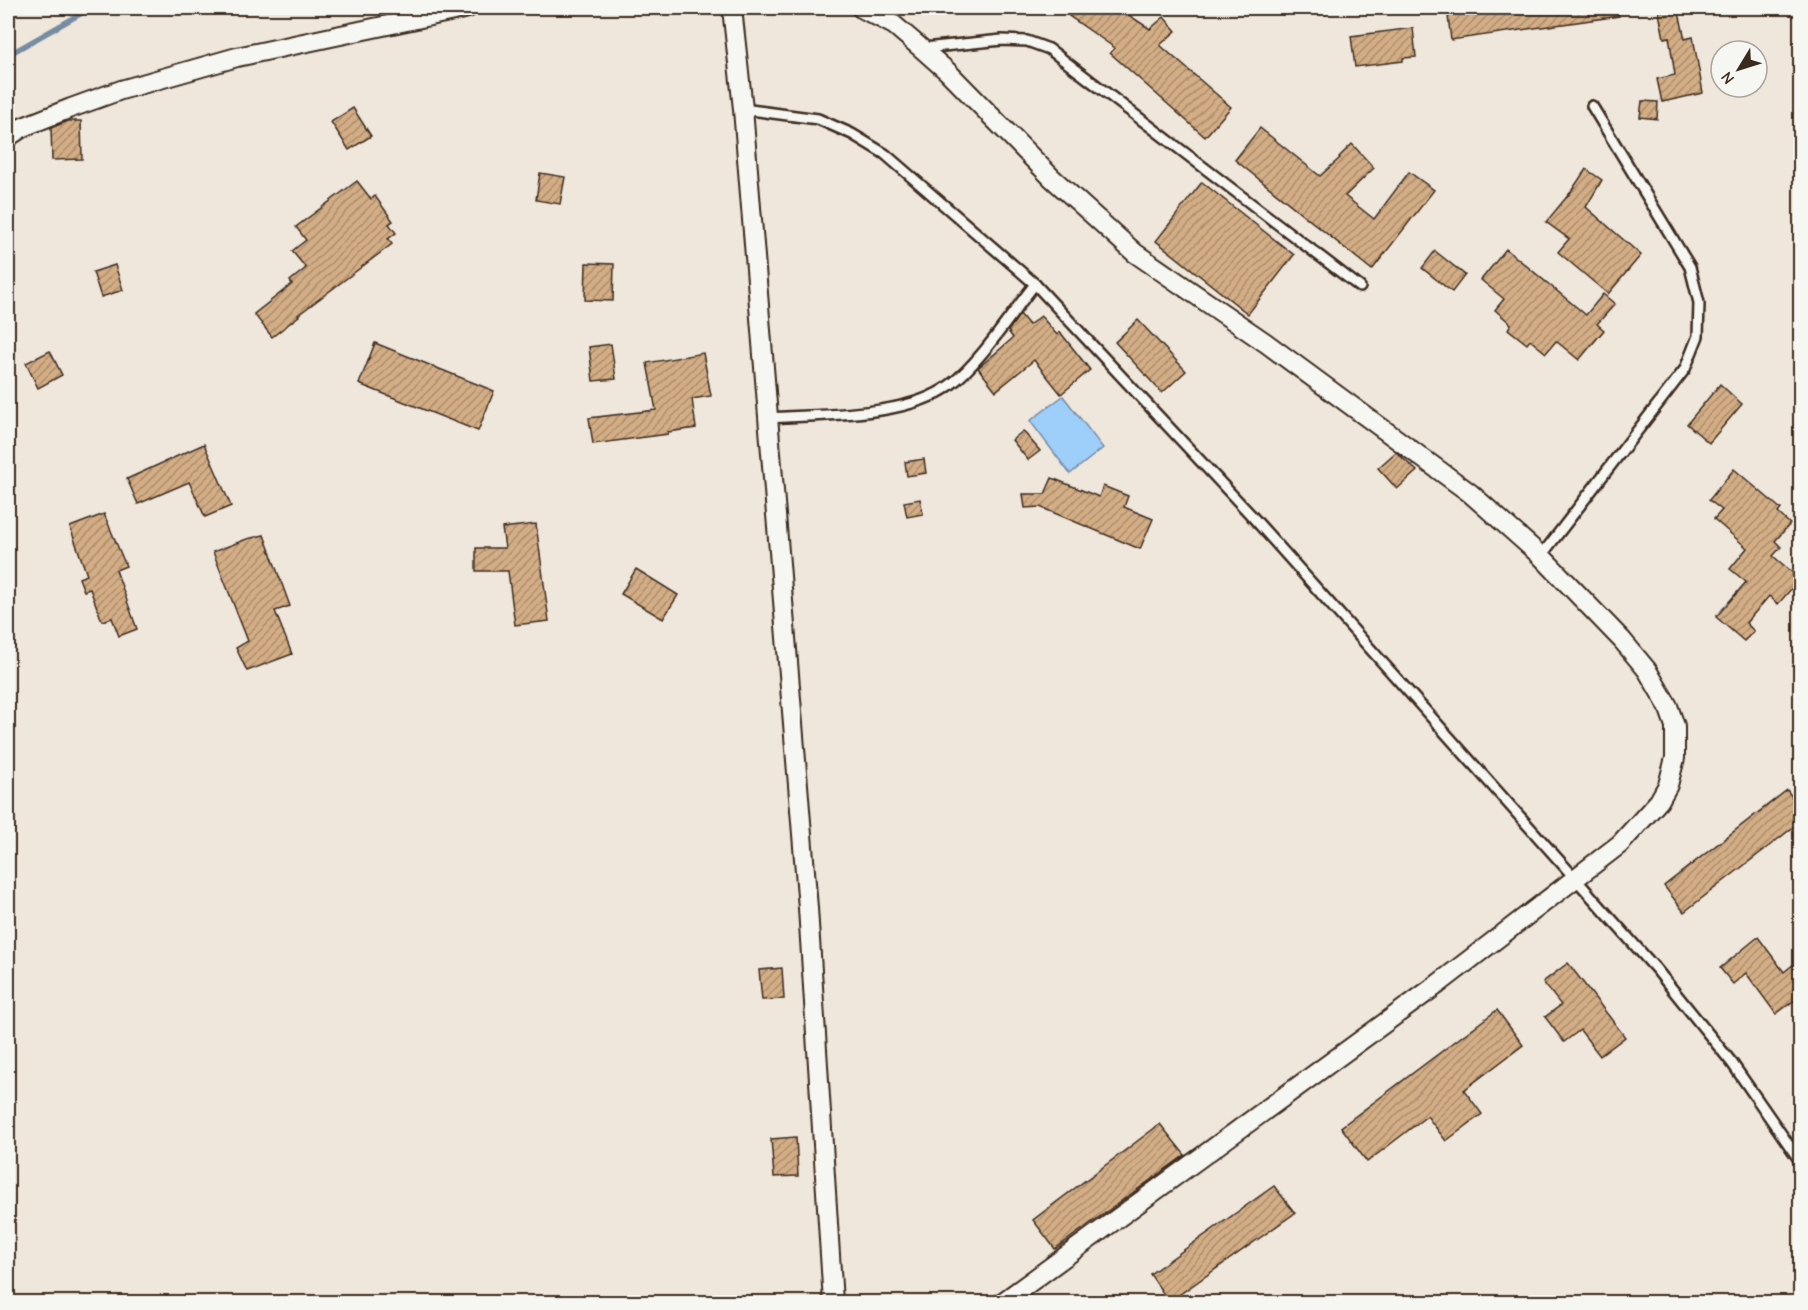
<svg xmlns="http://www.w3.org/2000/svg" width="1808" height="1310" font-family="'Comic Neue',sans-serif">
  <defs>
    <pattern id="building-hatch" width="6" height="6" patternUnits="userSpaceOnUse" patternTransform="scale(1.5)"><rect width="6" height="6" fill="#d3ad85"/><path d="M-1 1l2-2M0 6l6-6M5 7l2-2" fill="none" stroke="#ac8d6c"/></pattern>
  </defs>
  <rect width="100%" height="100%" fill="#efe7dc"/>
  <filter id="ink" filterUnits="userSpaceOnUse"><feTurbulence type="fractalNoise" baseFrequency=".0167" numOctaves="2"/><feDisplacementMap in="SourceGraphic" scale="12" xChannelSelector="R" yChannelSelector="G"/><feConvolveMatrix kernelMatrix="1 2 1 2 8 2 1 2 1" color-interpolation-filters="sRGB"/></filter>
  <g filter="url(#ink)">
    <polygon fill="#9ecefa" stroke="#768ca2" stroke-width="1.5" points="1063,396 1103,448 1070,474 1030,421"/>
    <g fill="none" stroke-linecap="round" stroke-linejoin="round">
      <polyline stroke="#768ca2" stroke-width="5" points="8,55 91,8"/>
    </g>
    <g fill="url(#building-hatch)" stroke="#3b2a1e" stroke-width="1.5">
      <polygon points="1075,8 1118,8 1150,29 1164,17 1176,31 1160,45 1231,107 1205,137 1110,53 1115,48 1069,16"/>
      <polygon points="1447,8 1618,8 1619,16 1451,40"/>
      <polygon points="1658,8 1678,8 1685,39 1693,37 1703,93 1662,102 1657,79 1675,75 1669,37 1664,38"/>
      <polygon points="1413,28 1416,57 1403,58 1403,61 1355,67 1351,36"/>
      <polygon points="1642,101 1658,102 1657,119 1640,117"/>
      <polygon points="353,108 371,136 349,150 331,122"/>
      <polygon points="68,121 81,121 82,159 52,160 51,128"/>
      <polygon points="1260,128 1320,176 1340,158 1339,157 1352,144 1374,168 1345,196 1374,219 1409,172 1434,190 1372,270 1235,160"/>
      <polygon points="1586,169 1602,180 1586,207 1641,255 1608,294 1558,252 1569,239 1546,222 1570,193"/>
      <polygon points="540,173 565,177 560,204 536,200"/>
      <polygon points="357,181 371,199 375,196 393,221 389,224 396,233 388,239 392,244 298,315 299,316 272,337 254,314 292,284 290,281 306,268 292,251 306,240 296,227"/>
      <polygon points="1202,182 1294,255 1248,314 1156,241"/>
      <polygon points="1506,249 1586,315 1603,294 1615,304 1597,324 1604,330 1579,360 1556,341 1546,353 1530,340 1527,344 1508,329 1511,324 1495,310 1504,299 1481,280"/>
      <polygon points="1435,251 1465,275 1452,292 1422,268"/>
      <polygon points="586,263 614,264 613,301 585,300"/>
      <polygon points="115,265 123,290 101,297 93,272"/>
      <polygon points="1020,314 1029,325 1041,316 1057,335 1060,332 1090,370 1061,394 1034,360 996,391 978,368 1013,338 1008,331"/>
      <polygon points="1138,320 1186,371 1162,393 1115,342"/>
      <polygon points="375,343 494,391 478,431 359,384"/>
      <polygon points="611,344 616,379 593,381 589,347"/>
      <polygon points="50,351 62,375 38,388 26,363"/>
      <polygon points="703,353 711,396 692,399 696,428 668,432 668,434 593,444 589,418 656,410 647,363"/>
      <polygon points="1720,384 1742,404 1709,443 1687,424"/>
      <polygon points="1023,431 1040,451 1028,460 1012,440"/>
      <polygon points="204,444 231,506 205,517 189,482 138,504 127,479"/>
      <polygon points="1396,452 1417,471 1397,489 1378,468"/>
      <polygon points="924,459 926,473 907,476 905,462"/>
      <polygon points="1734,469 1781,509 1778,513 1790,524 1775,541 1781,547 1773,556 1800,579 1778,604 1769,596 1746,623 1754,631 1744,641 1716,617 1746,582 1730,569 1747,548 1714,519 1722,510 1709,500"/>
      <polygon points="1052,478 1099,497 1103,486 1128,496 1124,507 1153,519 1140,549 1040,507 1025,508 1023,494 1045,494"/>
      <polygon points="920,499 923,514 907,517 904,502"/>
      <polygon points="104,514 126,566 116,570 137,629 119,636 112,618 102,621 90,589 84,591 79,578 87,575 70,527"/>
      <polygon points="536,524 549,621 515,625 508,571 476,571 476,548 505,548 502,528"/>
      <polygon points="264,535 290,606 275,611 292,654 247,671 236,648 248,641 213,552 247,539"/>
      <polygon points="636,569 678,595 663,619 621,594"/>
      <polygon points="1787,790 1800,808 1800,822 1684,912 1664,886"/>
      <polygon points="1758,937 1784,972 1800,959 1800,996 1776,1014 1746,973 1733,984 1720,968"/>
      <polygon points="1568,963 1625,1037 1600,1056 1580,1030 1564,1042 1545,1017 1561,1005 1543,982"/>
      <polygon points="782,968 784,999 762,1000 759,970"/>
      <polygon points="1497,1010 1523,1045 1464,1090 1482,1114 1446,1141 1427,1116 1367,1162 1341,1127"/>
      <polygon points="1160,1124 1185,1155 1055,1249 1033,1220"/>
      <polygon points="796,1137 798,1176 774,1177 771,1139"/>
      <polygon points="1274,1186 1295,1213 1169,1302 1150,1274"/>
    </g>
    <g fill="none" stroke-linecap="round" stroke-linejoin="round">
      <g stroke="#3b2a1e" stroke-width="14">
        <g id="lane">
          <polyline points="924,48 1002,40 1027,41 1049,49 1360,287"/>
          <polyline points="743,109 818,119 852,134 885,154 1035,284 1250,514 1656,969 1732,1063 1800,1161"/>
          <path d="M 768,418 C 820,414 907,418 950,385 C 980,363 1011,314 1035,284"/>
          <polyline points="1541,556 1685,369 1698,336 1699,303 1690,267 1592,106"/>
        </g>
      </g>
      <g stroke="#3b2a1e" stroke-width="22">
        <g id="street">
          <polyline points="732,8 743,109 808,908 833,1302"/>
          <polyline points="861,8 894,25 921,48 947,71 1052,178 1135,253 1266,343 1470,493 1541,556 1622,640 1647,670 1668,706 1675,726 1675,758 1668,785 1659,801 1620,844 1438,984 1003,1302"/>
          <polyline points="8,137 23,127 71,108 121,90 237,57 468,8"/>
        </g>
      </g>
      <use href="#lane" stroke="#f6f6f2" stroke-width="9"/>
      <use href="#street" stroke="#f6f6f2" stroke-width="18"/>
    </g>
  </g>
  <rect width="1808" height="1310" fill="none" stroke="#f6f6f2" stroke-width="30"/>
  <rect x="15" y="15" width="1778" height="1280" fill="none" stroke="#3b2a1e" stroke-width="2" filter="url(#ink)"/>
  <g transform="translate(1739 69) rotate(232)"><circle r="28" fill="#f6f6f2" stroke="#aba49d" stroke-width="1.5"/>
  <path d="M0-4.5L10 22L0 15L-10 22Z" fill="#3b2a1e"/>
  <text y="-9" font-size="16" font-weight="bold" text-anchor="middle" fill="#3b2a1e">N</text>
  </g>
</svg>
